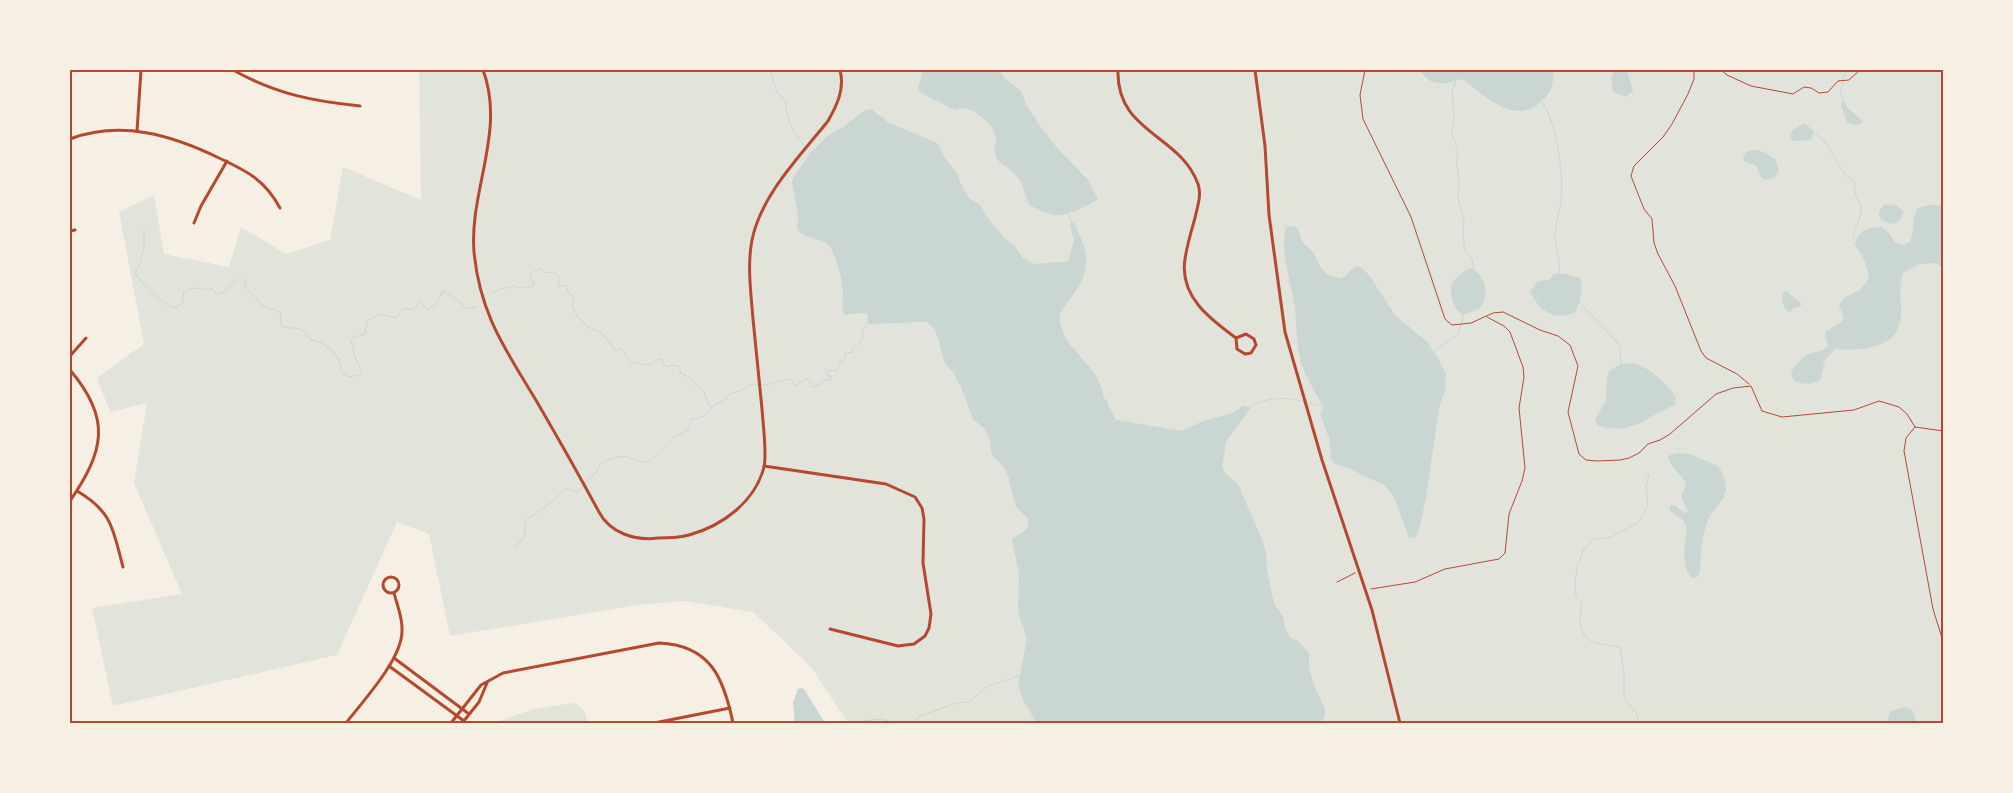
<svg xmlns="http://www.w3.org/2000/svg" width="2013" height="793" font-family="Lato,sans-serif">
  <rect width="100%" height="100%" fill="#f6efe4"/>
  <g fill="#e2e4dc">
    <polygon points="419,70 1943,70 1943,723 848,723 811,667 753,612 685,601 637,605 450,636 429,534 397,522 337,655 113,706 92,608 182,594 134,483 147,403 110,412 97,378 144,344 119,212 154,195 164,254 229,267 241,227 286,254 330,240 343,167 421,200"/>
    <path d="M 573,703 C 584,707 586,712 587,723 L 493,723 L 534,709 Z"/>
  </g>
  <g fill="#c9d6d2">
    <path d="M 921,70 L 999,70 L 1006,80 L 1021,91 L 1026,104 L 1040,126 L 1058,149 L 1088,180 L 1098,199 C 1087,206 1067,217 1054,215 C 1046,214 1038,209 1031,206 L 1029,204 C 1025,194 1023,183 1016,175 C 1010,168 1001,166 996,157 C 993,150 996,145 996,138 C 995,125 974,108 962,108 C 959,108 957,109 955,110 L 923,94 L 919,91 L 918,87 L 922,75 Z"/>
    <path d="M 1419,70 L 1554,70 C 1552,89 1553,91 1538,104 C 1513,125 1482,93 1462,79 C 1444,84 1432,88 1419,70 Z"/>
    <polygon points="1615,70 1627,70 1633,91 1626,97 1613,92 1611,78"/>
    <polygon points="1843,99 1848,108 1862,121 1861,123 1858,125 1847,123 1841,106"/>
    <path d="M 871,109 L 888,122 L 937,143 L 945,158 L 958,174 L 960,182 L 969,198 L 980,205 L 991,222 L 1006,240 L 1014,245 L 1022,257 L 1034,264 L 1068,261 L 1074,241 L 1070,225 L 1071,222 L 1074,223 C 1092,259 1091,271 1067,303 C 1063,309 1059,313 1060,320 C 1063,352 1099,362 1104,398 L 1107,401 L 1109,407 L 1116,420 L 1182,431 L 1203,421 L 1232,413 L 1243,406 L 1251,407 L 1226,442 L 1222,467 L 1226,474 L 1238,484 L 1263,542 L 1266,552 L 1267,571 L 1274,604 L 1283,616 L 1285,629 L 1291,638 L 1298,641 L 1309,653 L 1309,668 L 1313,683 L 1325,709 L 1325,717 L 1320,723 L 1037,723 L 1023,700 L 1018,685 L 1027,639 L 1018,612 L 1019,575 L 1012,539 L 1024,531 L 1028,527 L 1028,519 L 1015,505 L 1008,475 L 1002,465 L 992,455 L 989,437 L 983,427 L 973,420 C 968,405 962,386 953,372 C 951,369 947,367 945,363 C 940,351 939,326 925,322 L 868,324 L 868,317 L 867,314 L 859,313 L 844,315 C 842,307 843,299 843,291 C 843,283 835,253 830,247 C 821,235 803,241 797,228 L 798,217 L 792,182 L 793,178 L 810,153 L 830,134 L 844,127 L 865,110 Z"/>
    <polygon points="1804,123 1814,131 1811,140 1793,141 1790,137 1791,132"/>
    <polygon points="1753,150 1759,150 1775,159 1779,170 1774,178 1767,180 1762,178 1758,171 1757,166 1745,162 1743,158 1746,152"/>
    <path d="M 1885,204 L 1897,206 L 1903,211 C 1902,227 1887,227 1879,216 L 1879,211 Z"/>
    <path d="M 1930,205 L 1943,205 L 1943,281 L 1941,267 L 1936,263 L 1919,264 L 1903,273 C 1898,288 1902,302 1901,316 C 1898,350 1861,351 1835,349 L 1825,360 L 1820,380 C 1811,385 1802,385 1793,380 L 1791,372 C 1795,366 1803,357 1809,354 C 1817,351 1823,352 1828,346 L 1825,336 L 1826,331 L 1839,324 L 1844,318 L 1839,305 L 1844,298 C 1856,291 1862,292 1869,277 L 1864,259 L 1855,245 C 1857,230 1869,227 1882,227 L 1889,233 L 1895,243 L 1902,245 L 1910,242 C 1915,231 1911,219 1918,208 Z"/>
    <path d="M 1295,226 L 1299,231 L 1302,242 L 1314,253 L 1321,268 L 1328,275 L 1340,278 L 1346,276 L 1351,269 L 1357,266 L 1362,268 L 1369,275 L 1395,315 L 1427,342 L 1438,358 L 1446,374 L 1445,390 L 1439,409 L 1426,498 L 1418,534 L 1415,537 L 1409,538 L 1394,497 L 1389,490 L 1384,485 L 1350,469 L 1335,464 L 1331,458 L 1329,438 L 1320,414 L 1324,407 C 1316,394 1307,379 1302,365 C 1296,348 1297,326 1295,308 C 1291,282 1280,253 1286,227 Z"/>
    <path d="M 1472,268 C 1487,279 1490,294 1479,309 L 1463,315 C 1453,309 1451,298 1451,286 C 1456,276 1462,271 1472,268 Z"/>
    <path d="M 1554,274 L 1566,274 L 1580,278 C 1584,290 1580,304 1574,313 C 1553,321 1538,310 1530,291 L 1538,281 L 1548,280 Z"/>
    <path d="M 1786,291 L 1802,304 L 1799,307 L 1793,308 L 1790,313 C 1783,309 1781,299 1783,292 Z"/>
    <path d="M 1635,363 C 1652,370 1666,382 1676,398 L 1675,405 C 1647,416 1631,437 1597,425 L 1595,419 L 1606,401 L 1607,376 L 1610,370 L 1621,364 Z"/>
    <path d="M 1676,453 L 1690,454 L 1718,466 C 1740,499 1711,502 1705,529 C 1701,542 1701,558 1700,572 L 1697,577 L 1692,578 C 1683,570 1684,552 1685,540 C 1685,535 1688,530 1686,525 C 1683,517 1673,516 1669,509 L 1671,505 L 1676,506 L 1684,513 L 1688,511 L 1681,497 C 1682,493 1685,489 1686,485 C 1686,478 1670,468 1668,456 Z"/>
    <polygon points="801,688 804,689 825,723 795,723 793,702 798,689"/>
    <polygon points="1905,707 1913,711 1916,723 1886,723 1891,711"/>
  </g>
  <g fill="none" stroke-linecap="round" stroke-linejoin="round">
    <g stroke="#c9d6d2" stroke-width="1">
      <path d="M 770,70 L 777,93 L 786,101 C 784,121 798,138 810,153"/>
      <polyline points="1456,81 1452,91 1454,119 1452,134 1458,151 1456,160 1459,181 1458,199 1464,219 1463,234 1465,252 1472,258 1473,268"/>
      <polyline points="1843,99 1840,92 1846,70"/>
      <path d="M 1541,101 C 1557,120 1564,176 1561,202 C 1559,213 1555,225 1555,236 C 1555,249 1561,261 1559,274"/>
      <path d="M 1814,133 L 1824,140 L 1845,175 L 1855,181 C 1852,192 1859,199 1861,209 C 1862,218 1854,227 1853,236 L 1856,239"/>
      <polyline points="1068,213 1071,222"/>
      <path d="M 144,229 L 144,247 L 140,263 L 135,273 C 142,284 163,305 175,308 L 182,304 L 184,292 C 198,284 199,291 213,289 L 216,294 C 225,295 230,286 235,280 L 244,280 L 246,283 L 244,285 L 263,306 L 280,312 L 281,324 L 283,327 L 301,329 L 310,339 L 322,343 L 332,350 L 339,360 L 342,373 L 350,377 L 361,374 C 362,366 356,362 354,354 C 352,349 354,347 351,342 L 353,337 L 364,335 L 368,320 L 381,314 L 396,318 L 403,308 L 413,310 L 419,302 L 421,302 L 427,310 C 435,307 439,300 442,292 L 444,291 L 451,295 L 467,309 L 477,307"/>
      <path d="M 490,294 C 494,290 506,288 514,286 L 520,288 L 533,286 L 534,283 L 530,277 L 531,274 L 539,268 L 546,273 L 554,272 L 559,278 L 559,286 L 567,286 L 568,293 L 574,296 L 572,306 L 578,317 L 588,327 L 602,333 L 615,350 L 621,349 L 632,362 C 638,364 644,365 651,365 L 656,360 L 661,359 L 666,367 L 674,365 L 680,367 L 680,373 C 693,377 692,385 704,391 L 707,402 L 711,407"/>
      <polyline points="1579,302 1617,342 1620,348 1621,364"/>
      <polyline points="1435,352 1437,349 1458,334 1464,314"/>
      <path d="M 1250,407 C 1273,392 1300,400 1324,407"/>
      <path d="M 585,484 L 597,471 L 600,464 C 610,458 622,454 633,459 C 639,461 643,463 649,462 L 673,438 L 689,429 L 692,419 L 703,417 L 712,407 L 727,398 L 729,394 L 743,390 L 751,384 L 766,385 L 786,379 L 791,380 L 796,386 L 807,378 L 813,387 L 820,384 L 823,380 L 830,380 L 831,377 L 827,375 L 828,371 L 837,370 L 839,363 L 845,360 L 845,353 L 852,352 L 854,347 L 862,340 L 863,330 L 867,324"/>
      <polyline points="516,547 524,537 526,520 553,501 565,488 577,492 583,487"/>
      <path d="M 856,722 C 867,721 884,716 893,723"/>
      <polyline points="916,723 918,717 956,703 969,702 988,686 1019,676"/>
      <path d="M 1639,723 L 1636,713 L 1624,698 L 1624,672 L 1620,647 C 1599,643 1582,646 1580,619 C 1580,613 1582,609 1582,603 L 1576,596 L 1575,583 L 1577,567 L 1583,550 L 1594,539 L 1612,537 L 1640,521 L 1648,505 L 1646,487 L 1649,474"/>
    </g>
    <g stroke="#b5482f" stroke-width="1">
      <polyline points="1365,70 1360,95 1363,119 1411,217 1445,319 1452,325 1471,323 1493,313 1503,312 1540,330 1558,336 1570,345 1578,366 1568,412 1579,454 1586,460 1597,461 1620,460 1629,458 1639,453 1648,444 1660,440 1670,434 1716,394 1733,388 1751,386 1762,411 1782,417 1854,410 1879,401 1899,407 1907,414 1915,427 1943,431"/>
      <polyline points="1694,70 1694,79 1688,94 1672,124 1663,137 1634,166 1631,176 1644,209 1652,219 1654,243 1658,254 1675,286 1701,351 1706,358 1737,374 1749,384"/>
      <polyline points="1721,70 1727,75 1751,86 1793,94 1804,87 1811,88 1819,93 1828,92 1838,81 1849,80 1860,70"/>
      <polyline points="1915,427 1906,438 1904,451 1933,609 1943,641 1943,655"/>
      <polyline points="1337,582 1355,573"/>
      <polyline points="1371,589 1415,582 1445,569 1499,559 1505,553 1509,514 1522,481 1525,468 1519,408 1524,377 1523,367 1510,332 1504,326 1487,317"/>
    </g>
    <g stroke="#b5482f" stroke-width="3">
      <path d="M 233,70 C 276,94 312,101 360,106"/>
      <path d="M 483,70 C 506,131 469,191 474,252 C 480,315 506,350 537,402 C 558,438 579,475 599,512 C 610,533 635,541 658,538 C 668,538 679,538 689,535 C 722,526 755,502 764,467 C 767,453 763,424 762,409 C 759,379 756,349 753,319 C 751,293 747,266 752,240 C 761,195 800,156 828,121 C 837,105 845,89 840,70"/>
      <path d="M 1118,70 C 1116,133 1180,134 1198,184 C 1202,195 1197,208 1195,218 C 1191,232 1187,245 1185,259 C 1179,296 1210,319 1236,338"/>
      <polyline points="1255,70 1265,146 1269,215 1285,332 1322,460 1372,610 1400,723"/>
      <polyline points="137,131 141,70"/>
      <path d="M 70,139 C 121,120 172,135 219,158 C 247,171 265,180 280,208"/>
      <polyline points="194,223 201,206 227,161"/>
      <polyline points="70,231 75,230"/>
      <polygon points="1246,334 1254,339 1256,345 1251,353 1245,354 1237,349 1236,338"/>
      <polyline points="70,356 86,338"/>
      <path d="M 70,370 C 112,419 104,451 70,501"/>
      <polyline points="764,466 886,484 915,497 922,508 924,519 923,563 931,614 929,628 925,636 914,644 898,646 830,629"/>
      <path d="M 77,491 C 113,512 113,530 123,567"/>
      <circle cx="391" cy="585" r="8"/>
      <polyline points="394,658 469,714"/>
      <polyline points="389,666 464,721"/>
      <polyline points="463,722 479,702 487,683"/>
      <path d="M 346,723 C 364,700 402,659 402,631 C 403,618 397,605 394,593"/>
      <path d="M 451,723 L 481,685 L 503,673 L 659,643 C 711,645 724,679 733,723"/>
      <polyline points="654,723 730,708"/>
    </g>
  </g>
  <rect width="2013" height="793" fill="none" stroke="#f6efe4" stroke-width="142"/>
  <rect x="71" y="71" width="1871" height="651" fill="none" stroke="#b5482f" stroke-width="2"/>
</svg>
